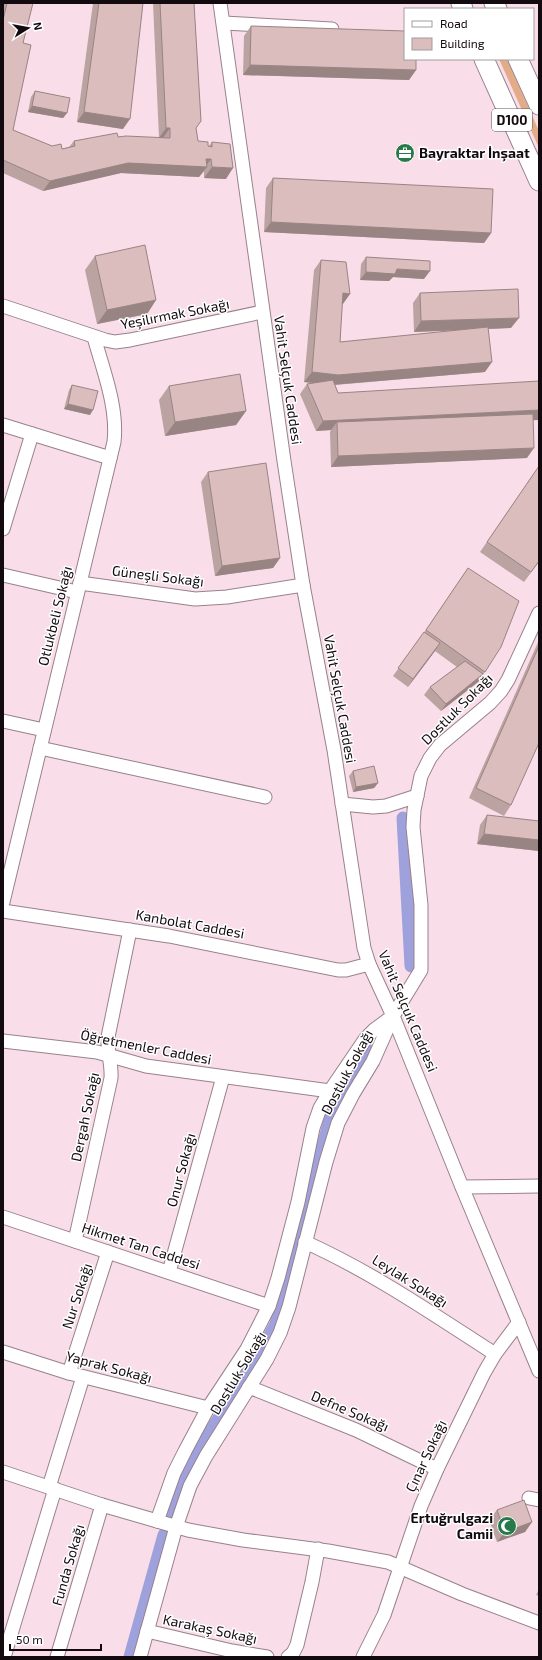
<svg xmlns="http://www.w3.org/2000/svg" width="542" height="1660" font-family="'Exo 2',sans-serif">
  <rect width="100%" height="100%" fill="#f9deea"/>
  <polygon fill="#e2ac89" points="499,59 507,59 539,131 539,148"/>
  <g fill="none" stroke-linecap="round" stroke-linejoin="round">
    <g stroke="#9ea1db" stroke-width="13">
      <polyline points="403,818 411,966"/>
      <path d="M 170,1514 C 177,1485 192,1462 207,1437 C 231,1399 256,1363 276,1324 L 331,1116 L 369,1051"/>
      <polyline points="130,1657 164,1535"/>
    </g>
    <g stroke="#98818c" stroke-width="15">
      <g id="minor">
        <polyline points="220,3 284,461 303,585 334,750 364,948 369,964 393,1016 462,1187 539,1371"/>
        <polyline points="224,23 332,29"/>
        <polyline points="3,306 105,340 115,342 130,340 262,312"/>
        <polyline points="3,425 110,458"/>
        <polyline points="3,529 32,434"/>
        <polyline points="3,575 77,592"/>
        <polyline points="80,583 195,599 227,597 303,585"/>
        <polyline points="3,721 44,730"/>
        <polyline points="40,748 265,797"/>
        <polyline points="342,804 373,807 386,806 417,796"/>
        <path d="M 3,902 L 114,442 C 118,407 103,370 94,337"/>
        <polyline points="3,911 169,936 338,970 346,970 369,964"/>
        <polyline points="3,1041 97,1052 146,1066 330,1091"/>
        <polyline points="462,1187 539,1186"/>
        <polyline points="3,1217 269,1306"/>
        <path d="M 75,1241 L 111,1078 C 112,1064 107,1051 108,1037 L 130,930"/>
        <path d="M 305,1242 C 372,1272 433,1314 495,1354"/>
        <polyline points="169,1272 223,1077"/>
        <polyline points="3,1352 69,1373 208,1408"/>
        <polyline points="69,1373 108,1252"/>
        <polyline points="249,1387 356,1430 437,1469"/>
        <polyline points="3,1472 102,1505 188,1530 243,1540 328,1551 388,1562 462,1594 539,1623"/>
        <polyline points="49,1487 83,1377"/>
        <polyline points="529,1498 539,1500"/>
        <polyline points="157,1521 174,1473 185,1451 208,1408 247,1349 269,1306 278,1278 298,1202 313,1128 320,1108 330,1091 366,1038 374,1030 393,1016"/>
        <polyline points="147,1631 232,1651 267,1657"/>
        <polyline points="4,1657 55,1489"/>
        <polyline points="57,1657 102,1505"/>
        <polyline points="140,1657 176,1527 190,1486 206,1456 267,1359 280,1333 289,1307 326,1162 338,1123 353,1094 373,1061 393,1016 421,970 421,905 413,827 414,810 421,776 430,758 440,745 490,703 501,691 508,680 539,613"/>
        <polyline points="288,1657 293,1653 297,1645 312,1582 318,1549"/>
        <polyline points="363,1657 384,1615 421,1506 437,1469 484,1373 495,1354 519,1322"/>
      </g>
    </g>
    <g stroke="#98818c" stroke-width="21">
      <g id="highway">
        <polyline points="461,3 463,9"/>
        <polyline points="494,3 497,9"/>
        <polyline points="484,59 539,181"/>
        <polyline points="518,59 539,105"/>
      </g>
    </g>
    <use href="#minor" stroke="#fff" stroke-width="13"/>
    <use href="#highway" stroke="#fff" stroke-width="19"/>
  </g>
  <g fill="#bba3a2">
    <polygon points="3,3 33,3 23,43 13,130 52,146 62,149 69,147 74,141 118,137 159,138 153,3 194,3 201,121 196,128 198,141 209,146 212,142 226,179 204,178 204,171 199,177 121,173 43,191 3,173"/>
    <polygon points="93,3 143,3 123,129 77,122"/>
    <polygon points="251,26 416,70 409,80 243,75 244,36"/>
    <polygon points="35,91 67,113 63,118 28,112 31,97"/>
    <polygon points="273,178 491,233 484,243 264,232 266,188"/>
    <polygon points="95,256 156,300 147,314 97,324 85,270"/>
    <polygon points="366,257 424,279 393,277 389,281 360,280 361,264"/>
    <polygon points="321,260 350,294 342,304 340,342 464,330 414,332 413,303 420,293 511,328 488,329 485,372 335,385 338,393 533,420 527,458 331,467 330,432 331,430 316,431 300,394 307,384 313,383 304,382 314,270"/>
    <polygon points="72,385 90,415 64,409 69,390"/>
    <polygon points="169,386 246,411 236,425 165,436 159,400"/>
    <polygon points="539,466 539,562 524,582 480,552"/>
    <polygon points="208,472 280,558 273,568 215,576 201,482"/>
    <polygon points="468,568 485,672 478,682 441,711 424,695 430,687 457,667 435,651 408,687 393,676 423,634"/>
    <polygon points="539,640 539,743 511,805 504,816 469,798"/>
    <polygon points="353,771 378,783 374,788 353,792 349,776"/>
    <polygon points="487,815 539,821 539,851 477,844 480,825"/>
    <polygon points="497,1510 532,1522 525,1532 497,1542 489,1520"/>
    <polygon points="539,1589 539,1596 536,1595"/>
  </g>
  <g fill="#998484">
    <polygon points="250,65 416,70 409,80 243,75"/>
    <polygon points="32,106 67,113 63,118 28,112"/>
    <polygon points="84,112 130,119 123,129 77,122"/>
    <polygon points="166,128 170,128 163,138 159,138"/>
    <polygon points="206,159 211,159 205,167 207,167 199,177 121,173 43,191 50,181 128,163"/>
    <polygon points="212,167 233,168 226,179 204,178"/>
    <polygon points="271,222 491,233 484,243 264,232"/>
    <polygon points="397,269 430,271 424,279 393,277 389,281 360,280 366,272"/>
    <polygon points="343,293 350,294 343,304 335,303"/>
    <polygon points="156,300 147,314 97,324 107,310"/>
    <polygon points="519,318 511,328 414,332 421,321"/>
    <polygon points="492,362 485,372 331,385 304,382 312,372"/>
    <polygon points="68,404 93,410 90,415 64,409"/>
    <polygon points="539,410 539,420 337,430 337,422 331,430 316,431 323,421"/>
    <polygon points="246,411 236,425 165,436 175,422"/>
    <polygon points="534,448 527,458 331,467 338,456"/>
    <polygon points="280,558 273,568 215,576 222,566"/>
    <polygon points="440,643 435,651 408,687 413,679"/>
    <polygon points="483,674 478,682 441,711 446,704"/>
    <polygon points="378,783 374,788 353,792 356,787"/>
    <polygon points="484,834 539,840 539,851 477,844"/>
    <polygon points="532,1522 525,1532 497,1542 505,1532"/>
  </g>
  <g fill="#dabdbc" stroke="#998484">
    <polygon points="7,3 33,3 23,43 31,45 13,130 52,146 61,144 62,149 75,146 74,141 117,133 118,137 126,136 170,138 170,128 166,128 160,3 194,3 201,121 196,128 198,141 208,142 208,146 212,147 212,142 230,144 233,168 212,167 211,159 206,159 207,167 128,163 50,181 3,160 3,20"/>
    <polygon points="99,3 143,3 130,119 84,112"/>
    <polygon points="251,26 405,31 405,59 416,59 416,70 250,65"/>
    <polygon points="35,91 70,98 67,113 32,106"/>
    <polygon points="273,178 493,189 491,233 271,222"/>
    <polygon points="145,245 156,300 107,310 95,256"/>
    <polygon points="366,257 430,261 430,271 397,269 395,274 366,272"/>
    <polygon points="321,260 346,262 350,294 343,293 340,342 488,327 492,362 338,375 312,372"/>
    <polygon points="518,289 519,318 421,321 420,293"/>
    <polygon points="240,374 246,411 175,422 169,386"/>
    <polygon points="333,380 338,393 539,381 539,410 323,421 307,384"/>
    <polygon points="72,385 98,391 93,410 68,404"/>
    <polygon points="533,414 534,448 338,456 337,422"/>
    <polygon points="266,463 280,558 222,566 208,472"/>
    <polygon points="539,466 539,561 531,572 487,542"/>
    <polygon points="468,568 519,601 501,647 485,672 426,630"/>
    <polygon points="424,632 440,643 413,679 398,668"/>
    <polygon points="539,646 539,743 511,805 476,788"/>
    <polygon points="465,661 483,674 446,704 430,687"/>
    <polygon points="374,766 378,783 356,787 353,771"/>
    <polygon points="487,815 539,821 539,840 484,834"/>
    <polygon points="524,1500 532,1522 505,1532 497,1510"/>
  </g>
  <defs>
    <g id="office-disc" transform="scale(1)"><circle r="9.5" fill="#28794a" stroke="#fff"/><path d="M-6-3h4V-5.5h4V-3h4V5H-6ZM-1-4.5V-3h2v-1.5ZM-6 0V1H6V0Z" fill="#fff"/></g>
    <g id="mosque-disc" transform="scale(1)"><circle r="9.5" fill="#28794a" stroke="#fff"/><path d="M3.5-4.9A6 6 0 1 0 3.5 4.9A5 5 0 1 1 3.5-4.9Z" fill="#fff"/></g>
  </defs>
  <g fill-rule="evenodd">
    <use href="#office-disc" x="405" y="153"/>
    <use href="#mosque-disc" x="507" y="1526"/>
  </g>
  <g text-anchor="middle" stroke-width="3" stroke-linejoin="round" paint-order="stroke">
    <rect fill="#fff" stroke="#595456" stroke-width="1" x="492" y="109" width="40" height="22" rx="3"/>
    <g font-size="13" font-weight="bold" fill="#120a0e">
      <text x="512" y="125">D100</text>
    </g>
    <g font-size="14" font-weight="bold" fill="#120a0e" stroke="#fff" text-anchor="start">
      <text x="419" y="158">Bayraktar İnşaat</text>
      <text x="493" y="1523" text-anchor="end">Ertuğrulgazi<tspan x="493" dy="16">Camii</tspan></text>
    </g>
    <g font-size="14" fill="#120a0e" stroke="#fff">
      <text transform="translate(175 314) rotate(-11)" y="5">Yeşilırmak Sokağı</text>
      <text transform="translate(288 380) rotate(82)" y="5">Vahit Selçuk Caddesi</text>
      <text transform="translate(158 576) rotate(7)" y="5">Güneşli Sokağı</text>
      <text transform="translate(55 616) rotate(-76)" y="5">Otlukbeli Sokağı</text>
      <text transform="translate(340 699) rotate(80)" y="5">Vahit Selçuk Caddesi</text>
      <text transform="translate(457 709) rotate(-45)" y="5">Dostluk Sokağı</text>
      <text transform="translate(190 924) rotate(10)" y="5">Kanbolat Caddesi</text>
      <text transform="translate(408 1011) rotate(67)" y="5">Vahit Selçuk Caddesi</text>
      <text transform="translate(146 1047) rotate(11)" y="5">Öğretmenler Caddesi</text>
      <text transform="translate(347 1072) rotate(-62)" y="5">Dostluk Sokağı</text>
      <text transform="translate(85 1117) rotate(-78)" y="5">Dergah Sokağı</text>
      <text transform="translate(181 1170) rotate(-75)" y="5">Onur Sokağı</text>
      <text transform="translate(141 1246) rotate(18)" y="5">Hikmet Tan Caddesi</text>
      <text transform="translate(410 1281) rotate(32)" y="5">Leylak Sokağı</text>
      <text transform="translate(77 1296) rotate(-72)" y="5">Nur Sokağı</text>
      <text transform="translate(109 1367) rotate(15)" y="5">Yaprak Sokağı</text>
      <text transform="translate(238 1373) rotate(-59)" y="5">Dostluk Sokağı</text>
      <text transform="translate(350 1411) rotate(23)" y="5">Defne Sokağı</text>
      <text transform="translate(426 1456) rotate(-65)" y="5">Çınar Sokağı</text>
      <text transform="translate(68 1565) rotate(-74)" y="5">Funda Sokağı</text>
      <text transform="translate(210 1629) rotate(12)" y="5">Karakaş Sokağı</text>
    </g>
  </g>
  <rect width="542" height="1660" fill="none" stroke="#120a0e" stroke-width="8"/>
  <rect x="404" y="8" width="130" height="52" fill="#ffffff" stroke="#a09d9f"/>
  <rect x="412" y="21" width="20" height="6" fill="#ffffff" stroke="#a09d9f"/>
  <text x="440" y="28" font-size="12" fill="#120a0e">Road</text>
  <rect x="412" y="38" width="20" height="12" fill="#dabdbc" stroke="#a09d9f"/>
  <text x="440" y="48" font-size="12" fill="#120a0e">Building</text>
  <g transform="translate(28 28) rotate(79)" stroke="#ffffff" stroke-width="3" paint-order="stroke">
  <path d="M0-3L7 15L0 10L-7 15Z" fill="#120a0e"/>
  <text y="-6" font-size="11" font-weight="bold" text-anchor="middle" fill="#120a0e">N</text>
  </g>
  <path d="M10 1644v6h91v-6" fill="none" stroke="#120a0e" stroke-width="2"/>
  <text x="16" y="1644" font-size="12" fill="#120a0e" stroke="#ffffff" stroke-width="3" paint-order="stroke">50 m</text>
</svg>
